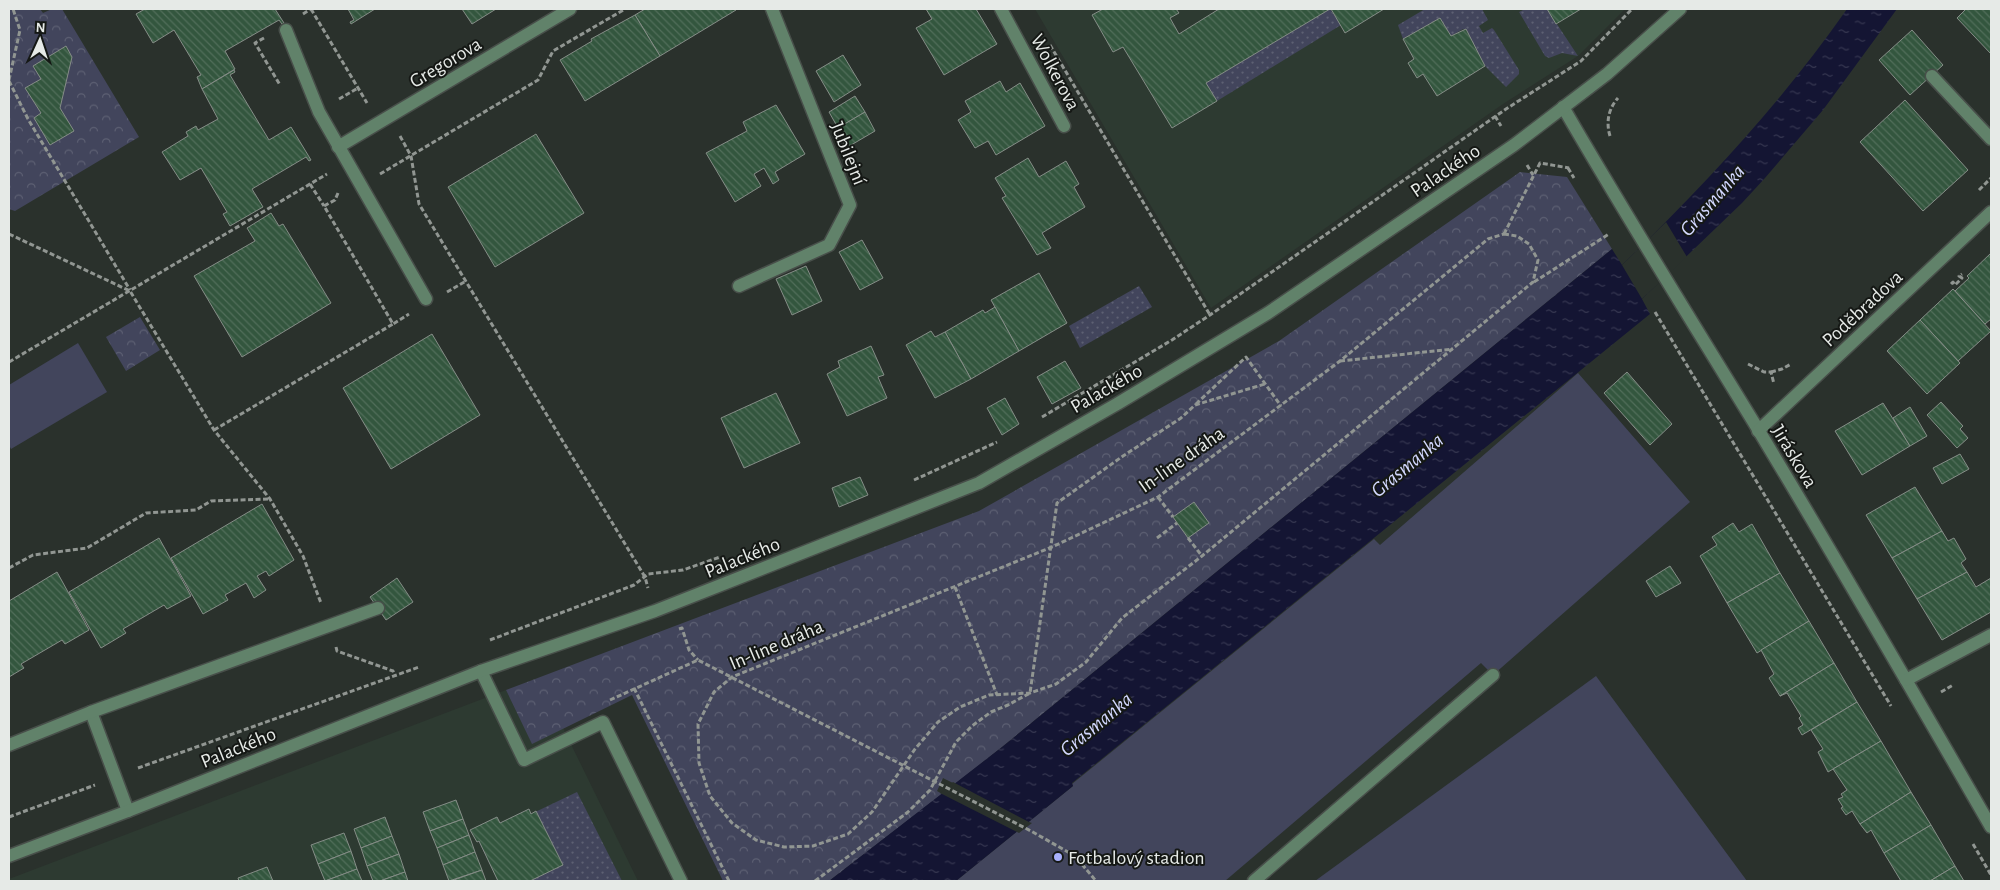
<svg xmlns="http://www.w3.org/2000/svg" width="2000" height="890" font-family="'Alegreya Sans',sans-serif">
  <defs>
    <pattern id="grass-dots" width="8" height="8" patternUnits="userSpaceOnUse" patternTransform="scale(1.25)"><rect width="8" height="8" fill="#42455c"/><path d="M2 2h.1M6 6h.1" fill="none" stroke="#5d6073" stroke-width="1.8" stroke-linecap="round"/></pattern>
    <pattern id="forest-crowns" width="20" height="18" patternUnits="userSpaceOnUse" patternTransform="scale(1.25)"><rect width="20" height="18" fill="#42455c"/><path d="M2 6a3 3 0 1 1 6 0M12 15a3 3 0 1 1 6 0" fill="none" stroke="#5d6073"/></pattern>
    <pattern id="water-ripples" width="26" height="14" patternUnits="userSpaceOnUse" patternTransform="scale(1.25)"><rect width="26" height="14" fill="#141533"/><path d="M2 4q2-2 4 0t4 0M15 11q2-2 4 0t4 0" fill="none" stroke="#363751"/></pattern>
    <pattern id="building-back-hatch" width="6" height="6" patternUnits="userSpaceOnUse" patternTransform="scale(1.25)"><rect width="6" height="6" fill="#33563e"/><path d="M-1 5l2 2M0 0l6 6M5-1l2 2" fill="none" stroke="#516e5a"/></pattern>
  </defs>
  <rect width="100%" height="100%" fill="#2a312c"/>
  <g fill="#2d3a31">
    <polygon points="1035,9 1625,9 1578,56 1503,104 1211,308"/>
    <polygon points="506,690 532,743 563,728 638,881 9,881 9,879"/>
  </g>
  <g fill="url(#grass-dots)">
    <polygon points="1330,9 1341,25 1217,101 1206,83"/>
    <polygon points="1425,9 1482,9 1488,20 1479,26 1483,33 1492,28 1494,30 1519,70 1519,74 1506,87 1485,66 1466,30 1463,29 1451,36 1440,18 1403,39 1398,25"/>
    <polygon points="1525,9 1547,9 1578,56 1562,53 1549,58 1545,56 1519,12"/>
    <polygon points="1139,286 1152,307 1080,348 1069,326"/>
    <polygon points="577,792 622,881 498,881 479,842 477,842 470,830 497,817 500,823 529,809 531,814"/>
  </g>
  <g fill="url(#forest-crowns)">
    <polygon points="9,9 40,9 43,13 52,9 62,9 139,137 15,211 9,209"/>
    <polygon points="1520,172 1567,177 1612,249 1002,747 955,784 943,778 937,791 942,794 829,881 723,881 632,695 532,744 506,690 979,511 1279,341"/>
    <polygon points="140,317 160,350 126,371 106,337"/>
  </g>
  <g fill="#42455c">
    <polygon points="78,343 107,392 11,449 9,445 9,385"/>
    <polygon points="1578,373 1690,502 1493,675 1481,663 1225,881 956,881 1073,786 1072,784 1374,539 1380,545"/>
    <polygon points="1596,676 1747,881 1315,881"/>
  </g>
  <path fill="url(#water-ripples)" d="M 1847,9 L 1897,9 L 1823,110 L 1765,178 L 1742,203 L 1642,299 L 1650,314 L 1072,783 L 1073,786 L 956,881 L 829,881 L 1002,747 L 1612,249 L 1622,265 C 1704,186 1782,102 1847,9 Z"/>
  <g fill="#2a312c">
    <polygon points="1666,222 1687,257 1642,299 1622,265"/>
    <polygon points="953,782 1029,822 1032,823 1019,833 940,793"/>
  </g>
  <g fill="url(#building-back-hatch)" stroke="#858d87">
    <polygon points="145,9 275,9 284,23 282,24 279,20 225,51 235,69 202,89 197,77 201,75 174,30 153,43 136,14"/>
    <polygon points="348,9 375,9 351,24 350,22 354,20"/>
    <polygon points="462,9 496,9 472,24"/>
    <polygon points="645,9 735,9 736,10 660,56 635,15"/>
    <polygon points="926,9 976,9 997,44 944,75 916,28 932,19"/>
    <polygon points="1103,9 1176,9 1179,13 1170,18 1179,34 1219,9 1330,9 1206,83 1217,101 1172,128 1123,47 1113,52 1092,15"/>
    <polygon points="1331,9 1384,9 1345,33"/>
    <polygon points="1547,9 1581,9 1556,24"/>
    <polygon points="1966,9 1991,9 1991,54 1957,18"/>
    <polygon points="635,15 660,56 585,101 560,60 592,41 591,39"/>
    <polygon points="1440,18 1451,36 1466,29 1485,66 1437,96 1423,74 1417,78 1408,63 1414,59 1403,39"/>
    <polygon points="1912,30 1943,65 1910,95 1879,60"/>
    <polygon points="66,46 72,57 60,108 74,131 50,145 34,118 41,113 25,88 41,79 33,66"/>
    <polygon points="843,55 861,85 834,102 816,71"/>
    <polygon points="234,70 235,72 230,75 269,140 291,127 311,160 309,161 306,157 252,189 263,207 230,226 223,214 227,212 201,168 180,180 162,152 188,136 186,132 196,126 198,130 218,119 202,89"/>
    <polygon points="1000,81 1006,92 1020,83 1045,126 996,155 988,141 975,148 958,120 971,112 965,101"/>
    <polygon points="855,96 865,112 838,128 829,112"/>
    <polygon points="1905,100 1968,170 1923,211 1860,142"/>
    <polygon points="776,105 805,154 775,172 779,180 773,184 764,168 754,174 761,186 735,202 706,153 747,131 743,122"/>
    <polygon points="865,112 875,131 846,148 836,129"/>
    <polygon points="536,134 584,213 495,267 448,187"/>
    <polygon points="1028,158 1039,177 1066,161 1079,184 1074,187 1085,207 1042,233 1051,248 1037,255 1002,198 1006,196 995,178"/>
    <polygon points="271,213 279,226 283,224 331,303 242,357 194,276 255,241 247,228"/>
    <polygon points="862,240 883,278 860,290 839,252"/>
    <polygon points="1991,253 1991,319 1985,324 1955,291 1969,278 1967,276"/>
    <polygon points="806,266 822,301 792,315 776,279"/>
    <polygon points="1039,273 1067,323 1019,351 991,300"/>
    <polygon points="1953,289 1991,331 1958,361 1920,320"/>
    <polygon points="995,307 1019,351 971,379 945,332 983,310 985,313"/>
    <polygon points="1920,320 1960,363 1927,394 1887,351"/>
    <polygon points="931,331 935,337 945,332 971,379 935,398 906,345"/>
    <polygon points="432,334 480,415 391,469 343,388"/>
    <polygon points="871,346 884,375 878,377 887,398 847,416 827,374 840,367 838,361"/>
    <polygon points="1065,361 1081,388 1052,404 1037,377"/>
    <polygon points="1627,372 1672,424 1650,445 1604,393"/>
    <polygon points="776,393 800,443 744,468 721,418"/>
    <polygon points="1005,398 1019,424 1002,435 987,408"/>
    <polygon points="1941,402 1963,426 1960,429 1968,438 1957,448 1927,415"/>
    <polygon points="1883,403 1910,446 1862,475 1835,431"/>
    <polygon points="1910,407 1927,436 1910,446 1893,418"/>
    <polygon points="1960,454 1969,469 1942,484 1933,468"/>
    <polygon points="860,477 868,495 839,507 832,488"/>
    <polygon points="1915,487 1942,531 1892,558 1866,515"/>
    <polygon points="1194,502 1209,523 1188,538 1173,517"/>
    <polygon points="262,504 294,560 269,576 266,571 257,576 266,590 254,598 246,583 225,595 228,600 203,614 171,558"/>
    <polygon points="1733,523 1739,532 1752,524 1780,573 1727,603 1700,556 1717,545 1712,537"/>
    <polygon points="1942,531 1948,541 1954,538 1966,559 1961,563 1967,572 1917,599 1892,558"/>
    <polygon points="159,538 191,596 167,609 164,605 123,629 126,633 101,648 69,592"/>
    <polygon points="1670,566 1681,583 1656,597 1646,581"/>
    <polygon points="57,572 89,630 65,644 62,640 21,664 24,668 9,677 9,601"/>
    <polygon points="1967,572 1976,587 1991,578 1991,612 1942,640 1917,599"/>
    <polygon points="1780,573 1809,621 1757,653 1727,603"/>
    <polygon points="397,578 413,602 386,620 370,597"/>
    <polygon points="1809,621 1834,663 1780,696 1769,678 1774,674 1761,650"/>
    <polygon points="1834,663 1857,702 1802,735 1798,728 1803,725 1799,718 1801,716 1787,693 1780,696"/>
    <polygon points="1857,702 1881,741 1828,772 1818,752 1823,749 1811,730"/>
    <polygon points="1881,741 1911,792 1860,824 1852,811 1846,815 1841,808 1843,807 1838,799 1843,797 1841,794 1847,790 1833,769"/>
    <polygon points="1911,792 1931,825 1884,853 1871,830 1867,833 1860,824"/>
    <polygon points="456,800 463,819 430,831 423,812"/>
    <polygon points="529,809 531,814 536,811 563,865 530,881 498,881 479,841 477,842 470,830 497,817 500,823"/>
    <polygon points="385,817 392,836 361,848 354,829"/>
    <polygon points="463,819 469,835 437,848 430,831"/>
    <polygon points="1931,825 1955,866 1930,881 1901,881 1884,853"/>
    <polygon points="344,833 351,851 318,864 311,845"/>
    <polygon points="469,835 475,852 443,865 437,848"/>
    <polygon points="392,836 399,854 367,866 361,848"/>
    <polygon points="351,851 357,869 325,881 318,864"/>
    <polygon points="475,852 482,870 449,881 443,865"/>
    <polygon points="399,854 405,872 380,881 373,881 367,866"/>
    <polygon points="1955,866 1964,881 1930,881"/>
    <polygon points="267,867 273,881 239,881 238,878"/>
    <polygon points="357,869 362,881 325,881"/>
    <polygon points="482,870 486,881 451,881"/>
    <polygon points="405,872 408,881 380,881"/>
  </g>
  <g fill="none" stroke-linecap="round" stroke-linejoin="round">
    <g stroke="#484f4a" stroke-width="15">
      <g id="minor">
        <polyline points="1001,9 1064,126"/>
        <polyline points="286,30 319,112 426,299"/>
        <polyline points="1932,76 1991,139"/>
        <path d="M 1563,107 C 1626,216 1693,323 1759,431 C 1838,562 1915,695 1991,827"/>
        <polyline points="338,147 570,9"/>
        <polyline points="739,286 829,245 850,205 772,9"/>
        <polyline points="1758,431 1991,212"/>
        <polyline points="481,671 524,760 603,722 681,881"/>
        <polyline points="1906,680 1991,635"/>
        <polyline points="91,712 128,811"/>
        <polyline points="9,745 91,712 378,608"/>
        <polyline points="9,856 128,811 481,671 655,611 979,483 1117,404 1268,313 1514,145 1607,74 1680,9"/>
        <polyline points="1254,881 1493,675"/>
      </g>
    </g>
    <g stroke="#919692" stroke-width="3" stroke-dasharray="5 2.5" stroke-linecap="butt">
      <polyline points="311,9 367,103"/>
      <polyline points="303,14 311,9"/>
      <polyline points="264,38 255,43 280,85"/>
      <polyline points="1050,45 1210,315"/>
      <polyline points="9,80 20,30 13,9"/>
      <polyline points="9,81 28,119 130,290"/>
      <polyline points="339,99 358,88"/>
      <polyline points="1495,116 1501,126"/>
      <polyline points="400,136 411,156 419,204 645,577 648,588"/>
      <path d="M 1610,136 C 1606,123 1608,109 1618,98"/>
      <polyline points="1527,165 1533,175"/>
      <polyline points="1568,168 1574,178"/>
      <polyline points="380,174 538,80 553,51 625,9"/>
      <polyline points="310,184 324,206"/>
      <polyline points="1979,190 1991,178"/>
      <polyline points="338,193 335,200 324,206 393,324 409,314"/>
      <polyline points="9,234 130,291 214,430 270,499 303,556 321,603"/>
      <polygon points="1504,234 1517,236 1529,244 1538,260 1533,282 1202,556 1122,618 1086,662 1056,684 1030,693 989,695 960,707 938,722 915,749 872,812 848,834 813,846 784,847 756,840 732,823 710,796 699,763 698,724 714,692 732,677 1052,547 1158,497 1340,361 1488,239"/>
      <polyline points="1504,234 1540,163 1569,168"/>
      <polyline points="1534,282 1609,234"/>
      <polyline points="1951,284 1953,282 1955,285 1962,278 1959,276 1962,274"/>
      <polyline points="447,292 466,281"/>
      <polyline points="1655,312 1891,706"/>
      <polyline points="1340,361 1453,349"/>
      <polyline points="9,362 327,174"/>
      <polyline points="1748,364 1764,372 1771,372 1774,384"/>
      <polyline points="1771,372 1782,369 1791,364"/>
      <polyline points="1196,404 1246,357 1281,406"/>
      <polyline points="1042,417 1172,340 1210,315 1506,109 1581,61 1632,9"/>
      <polyline points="214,430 393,324"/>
      <polyline points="914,480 997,442"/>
      <polyline points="1158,497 1173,517"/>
      <polyline points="1157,538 1177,523"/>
      <polyline points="1188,538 1202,556"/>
      <polyline points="9,568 33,555 87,548 146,513 196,510 211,501 270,499"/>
      <polyline points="955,587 997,695"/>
      <polyline points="679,629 682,628 689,650 698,660"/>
      <polyline points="490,640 634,585 648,574 683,570 720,557"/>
      <polyline points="336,647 337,651 393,671 395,676"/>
      <polyline points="634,688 729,881"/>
      <polyline points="1941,692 1953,685"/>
      <polyline points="610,700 698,660 1031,831 1075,856 1096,881"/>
      <polyline points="138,768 419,667"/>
      <polyline points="9,817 95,785"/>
      <polyline points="1973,844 1991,875"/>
      <polyline points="815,881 908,812 930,790 956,742 972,726 991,712 1008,705 1030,693 1057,503 1123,456 1181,418 1195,405 1265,384"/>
    </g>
    <use href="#minor" stroke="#61826a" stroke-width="12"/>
  </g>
  <circle fill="#a8b0fc" stroke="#151815" stroke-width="2" cx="1058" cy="857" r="5"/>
  <g text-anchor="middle" stroke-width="4" stroke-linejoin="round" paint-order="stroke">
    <g font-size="20" fill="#e6eae7" stroke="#151815">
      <text transform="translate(445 62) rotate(-31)" y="7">Gregorova</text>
      <text transform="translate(1056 72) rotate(62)" y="7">Wolkerova</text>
      <text transform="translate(849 153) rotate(68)" y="7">Jubilejní</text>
      <text transform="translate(1445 170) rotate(-34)" y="7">Palackého</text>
      <text transform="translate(1862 308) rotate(-43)" y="7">Poděbradova</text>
      <text transform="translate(1106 388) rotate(-30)" y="7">Palackého</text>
      <text transform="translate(1795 456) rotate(59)" y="7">Jiráskova</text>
      <text transform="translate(1181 459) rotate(-35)" y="7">In-line dráha</text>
      <text transform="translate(742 557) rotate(-22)" y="7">Palackého</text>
      <text transform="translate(776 644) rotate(-23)" y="7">In-line dráha</text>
      <text transform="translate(238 747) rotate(-22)" y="7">Palackého</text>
    </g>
    <g font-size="20" fill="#e6eae7" stroke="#151815" text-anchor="start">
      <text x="1068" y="864">Fotbalový stadion</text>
    </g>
    <g font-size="21" font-style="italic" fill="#d3d8fe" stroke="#151815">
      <text transform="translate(1712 200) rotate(-49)" y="7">Grasmanka</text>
      <text transform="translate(1407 465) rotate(-40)" y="7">Grasmanka</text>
      <text transform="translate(1096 724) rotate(-40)" y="7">Grasmanka</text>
    </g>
  </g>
  <rect width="2000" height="890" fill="none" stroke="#e6eae7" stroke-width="20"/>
  <g transform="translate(40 40) rotate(3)" stroke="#151815" stroke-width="4" paint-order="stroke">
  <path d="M0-4L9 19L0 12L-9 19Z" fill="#e6eae7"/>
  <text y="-8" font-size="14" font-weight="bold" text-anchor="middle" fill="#e6eae7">N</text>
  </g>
</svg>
